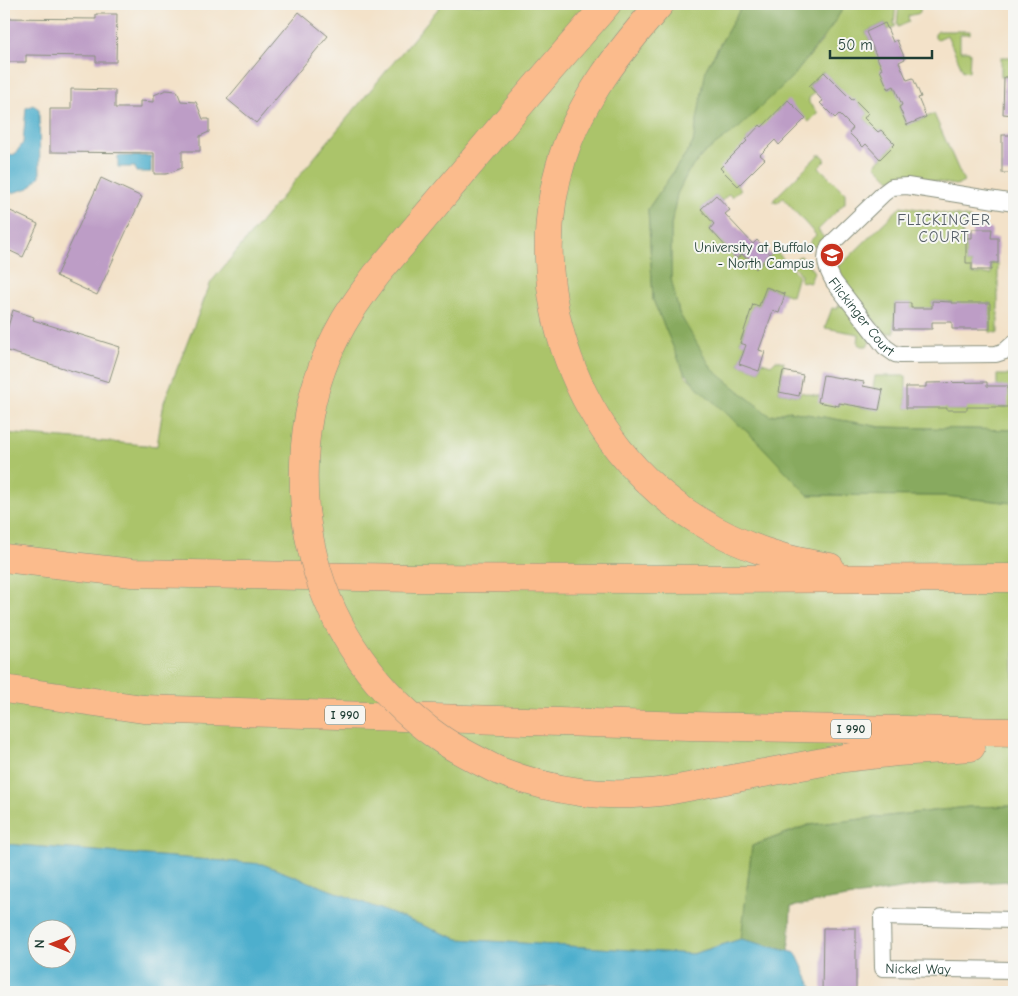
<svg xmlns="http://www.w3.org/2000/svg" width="1018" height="996" font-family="'Comic Neue',sans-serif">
  <rect width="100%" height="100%" fill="#f6f6f2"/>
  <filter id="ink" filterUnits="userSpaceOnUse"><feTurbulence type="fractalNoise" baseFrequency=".02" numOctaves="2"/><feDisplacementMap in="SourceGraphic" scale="10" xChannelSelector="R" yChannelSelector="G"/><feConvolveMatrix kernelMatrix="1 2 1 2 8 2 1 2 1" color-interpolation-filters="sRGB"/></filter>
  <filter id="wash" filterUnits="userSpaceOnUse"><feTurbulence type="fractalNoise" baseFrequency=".0096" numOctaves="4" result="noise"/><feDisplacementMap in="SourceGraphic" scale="20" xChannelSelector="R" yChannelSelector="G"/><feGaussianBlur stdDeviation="1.12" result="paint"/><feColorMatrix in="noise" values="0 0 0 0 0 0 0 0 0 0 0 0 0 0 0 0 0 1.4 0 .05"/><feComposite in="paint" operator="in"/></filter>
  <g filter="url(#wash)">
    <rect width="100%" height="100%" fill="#f3e2c9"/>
    <g fill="#abc46a" stroke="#65804f">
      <polygon points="442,4 743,4 707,67 693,143 648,209 653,300 686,376 761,444 808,495 947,496 1014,503 1014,806 968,807 808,825 752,846 741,939 692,954 458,939 262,864 4,844 4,433 157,446 164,402 211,282"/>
      <path d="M 846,4 L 896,4 L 894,24 L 896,26 L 888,30 L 885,23 L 866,32 L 874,50 L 878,49 L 888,89 L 894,86 L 902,105 L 899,107 L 907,125 L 934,114 L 964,182 L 960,184 L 955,185 C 936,182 908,173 890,180 L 875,165 L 895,144 L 881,130 L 878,132 L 864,118 L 868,113 L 854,99 L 850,103 L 838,86 L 823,72 L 809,86 L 815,93 L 809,98 L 809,103 L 818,113 L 809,122 L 788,101 L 776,112 L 779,115 L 765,130 L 760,126 L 746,140 L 750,144 L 721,168 L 741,189 L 732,197 L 729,194 L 722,201 L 716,195 L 701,209 L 714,224 L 710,229 L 737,259 L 742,254 L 756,269 L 776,251 L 798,275 L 792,296 L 766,287 L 759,306 L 753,304 L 740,342 L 746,345 L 739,364 L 759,371 L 762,362 L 771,365 L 776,360 L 784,362 L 779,392 L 799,396 L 800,392 L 819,396 L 839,405 L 840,399 L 860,407 L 879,410 L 883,390 L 873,388 L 875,376 L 906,376 L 906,408 L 947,404 L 947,410 L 966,410 L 967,404 L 988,407 L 1007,407 L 1008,387 L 997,386 L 997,375 L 1014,375 L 1014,430 L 881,427 L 789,411 L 770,416 L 712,371 L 695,344 L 679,313 L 671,280 L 671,226 L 677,194 L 688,172 L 703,154 L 740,126 L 795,74 L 822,41 Z"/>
      <polygon points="899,4 920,4 920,13 908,16 909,22 898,27 897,24"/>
      <polygon points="938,31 970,31 970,34 960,34 960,51 969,51 970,53 969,72 963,71 947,35 938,39 935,38 935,34"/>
      <rect x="1001" y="57" width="13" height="20"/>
      <polygon points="818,155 822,155 825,158 825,161 819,167 845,193 845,203 818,230 825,239 824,241 816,247 813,246 810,243 810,241 816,235 783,198 777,203 774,202 774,199"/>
      <path d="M 901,206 L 970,218 C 969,227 959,227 963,236 L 966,238 L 966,263 L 972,263 L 972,274 L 991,274 L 991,263 L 998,263 L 998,333 L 990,332 L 990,303 L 952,308 L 952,302 L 932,301 L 932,308 L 911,308 L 911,303 L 895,303 L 894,333 L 884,333 L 838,272 L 836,267 L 841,265 Z"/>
      <polygon points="801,256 814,272 810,283 800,281 801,275 791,263 798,257"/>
      <polygon points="839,305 845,307 870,341 867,346 861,346 858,344 859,334 825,328 832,308 837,309"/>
    </g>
    <g fill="#88aa5e" stroke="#547449">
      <polygon points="743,4 846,4 829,30 795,74 740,127 703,154 688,172 677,194 671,225 671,278 679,313 712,369 770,416 789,411 881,427 1014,430 1014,503 945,496 808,495 754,438 699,389 683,370 653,300 648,209 693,143 706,69"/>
      <polygon points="1014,806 1014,881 926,885 828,900 791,907 789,951 741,939 752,846 809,825 968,807"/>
    </g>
    <g fill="#4eafcd" stroke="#367680" fill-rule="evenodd">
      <polygon points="33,105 39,109 40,176 29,188 12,193 4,189 4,157 15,154 23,143 26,108"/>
      <polygon points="118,156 151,156 151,172 136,172 135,167 118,167"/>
      <path d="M 4,844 L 262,864 L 458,939 L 693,954 L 741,939 L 796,953 L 814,992 L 615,992 L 568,987 L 475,992 L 4,992 ZM 38,928 L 68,928 L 68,958 L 38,958 Z"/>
    </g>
    <g id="blocks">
      <g fill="#bd9dc6">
        <polygon points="299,12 328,36 256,123 227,99"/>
        <polygon points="96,14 117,14 116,62 96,62 96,56 26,55 26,62 4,62 4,18 96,19"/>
        <polygon points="885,23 893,42 897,40 905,59 899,62 907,80 913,78 921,97 918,98 926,117 907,125 899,107 902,105 894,86 888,89 880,70 882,69 866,32"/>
        <polygon points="824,72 852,100 854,99 868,113 864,118 878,132 881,130 895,144 880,159 866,144 863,147 849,133 853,128 839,114 835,118 820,103 823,101 809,86"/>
        <polygon points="1004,77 1014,77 1014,115 1003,114"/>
        <polygon points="71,89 115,90 115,108 140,108 140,101 154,102 154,95 166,90 177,91 181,101 196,102 203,119 209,119 209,132 200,136 200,151 182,151 182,168 166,174 154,174 154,153 50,152 50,109 71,109"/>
        <polygon points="788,100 806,118 779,145 775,140 760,155 765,159 738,186 720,168 747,141 746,140 760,125 762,127"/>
        <rect x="1002" y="135" width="12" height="38"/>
        <polygon points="101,178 142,197 97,295 56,276"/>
        <polygon points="716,195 730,210 725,214 753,244 757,240 771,255 756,269 742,254 737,259 710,229 714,224 701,209"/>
        <polygon points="4,208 38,224 23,257 4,248"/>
        <polygon points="972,229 992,229 991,238 998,238 998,263 991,263 991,270 972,270 972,263 966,263 966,238 972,238"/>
        <polygon points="766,287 785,294 779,313 773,311 759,350 765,352 759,371 739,364 746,345 740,343 753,304 759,306"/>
        <polygon points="932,301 952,302 952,303 990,303 990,329 952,329 952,322 932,322 932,329 894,329 895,303 911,303 911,308 932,308"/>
        <polygon points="13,310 34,317 33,320 120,347 109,382 4,350 4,340"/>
        <polygon points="783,371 803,375 799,396 779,392"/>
        <polygon points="823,375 864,382 863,386 883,390 879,410 839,403 839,406 818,402"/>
        <polygon points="987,382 987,386 1008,386 1008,407 967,407 967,410 947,410 947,408 906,408 906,387 926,387 926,383"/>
        <polygon points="823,928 856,928 856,992 822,992"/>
      </g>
    </g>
  </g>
  <g filter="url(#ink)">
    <use href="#blocks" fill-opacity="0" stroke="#89907e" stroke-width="1"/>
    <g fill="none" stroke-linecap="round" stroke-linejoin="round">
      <g stroke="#89907e" stroke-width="18">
        <g id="street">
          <path id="s1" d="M 1014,203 L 907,186 L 892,187 L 884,193 L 829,246 C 823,260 827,269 834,282 L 885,347 L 895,354 L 901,355 L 996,354 L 1005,351 L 1014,343"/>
          <path id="s2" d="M 1014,920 L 882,917 L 883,968 L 1014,970"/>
        </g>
      </g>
      <g stroke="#89907e" stroke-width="29">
        <g id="highway">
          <path d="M 660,4 C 621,50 582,97 563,156 C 520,289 577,445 696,519 C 720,534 747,547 775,555 C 793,561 812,564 830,567"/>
          <path d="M 305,510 C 300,443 309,384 342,325 C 352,307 365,290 377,274 L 518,107 L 607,4"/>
          <polyline points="4,558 132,573 414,578 642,579 1014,578"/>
          <polyline points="4,689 143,709 689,726 1014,732"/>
          <path d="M 497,770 C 556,793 605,799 667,791 L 844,758 L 897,752 L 971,747"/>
        </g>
      </g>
      <use href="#street" stroke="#fff" stroke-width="16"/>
      <use href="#highway" stroke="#fbbb8c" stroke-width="28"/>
      <g stroke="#89907e" stroke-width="29" stroke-linecap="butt">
        <path id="highway-bridge" d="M 305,510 C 307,526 310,543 314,559 C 332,630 378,695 438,737 C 456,750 477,760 497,770"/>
      </g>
      <use href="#highway-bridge" stroke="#fbbb8c" stroke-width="28"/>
    </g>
  </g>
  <defs>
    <g id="university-disc" transform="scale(1.25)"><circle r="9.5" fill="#c8321e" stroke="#f6f6f2"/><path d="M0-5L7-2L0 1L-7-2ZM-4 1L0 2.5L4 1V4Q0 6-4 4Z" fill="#fff"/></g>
  </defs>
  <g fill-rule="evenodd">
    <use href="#university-disc" x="832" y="255"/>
  </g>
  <g text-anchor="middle" stroke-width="4" stroke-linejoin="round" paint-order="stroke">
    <g fill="#f6f6f2" stroke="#60746d" stroke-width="1">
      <rect x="325" y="705.5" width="40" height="19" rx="4"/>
      <rect x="831" y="719.5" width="40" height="19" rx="4"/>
    </g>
    <g font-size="12" font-weight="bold" fill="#1f3d34">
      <text x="345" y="719">I 990</text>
      <text x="851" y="733">I 990</text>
    </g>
    <g font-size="14" fill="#1f3d34" stroke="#f6f6f2" text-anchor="end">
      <text x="814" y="252">University at Buffalo<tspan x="814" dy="16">- North Campus</tspan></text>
    </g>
    <g font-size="14" fill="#1f3d34" stroke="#f6f6f2">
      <text dy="5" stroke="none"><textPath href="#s1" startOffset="292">Flickinger Court</textPath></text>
      <text dy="5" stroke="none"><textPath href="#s2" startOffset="218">Nickel Way</textPath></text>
    </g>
    <g font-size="15" letter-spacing="1" fill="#565f67" stroke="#f6f6f2">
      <text x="944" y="225">FLICKINGER<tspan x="944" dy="17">COURT</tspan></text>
    </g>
  </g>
  <rect width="1018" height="996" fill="none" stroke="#f6f6f2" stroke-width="20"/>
  <g transform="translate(52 944) rotate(271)"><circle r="24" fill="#f6f6f2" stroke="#a0aca6"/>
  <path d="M0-4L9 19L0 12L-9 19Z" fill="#c8321e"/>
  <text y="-8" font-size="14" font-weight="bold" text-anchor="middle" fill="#1f3d34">N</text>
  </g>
  <path d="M830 50v8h102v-8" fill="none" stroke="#1f3d34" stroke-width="2.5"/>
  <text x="838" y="50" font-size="15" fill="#1f3d34" stroke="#f6f6f2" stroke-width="4" paint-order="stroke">50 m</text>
</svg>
